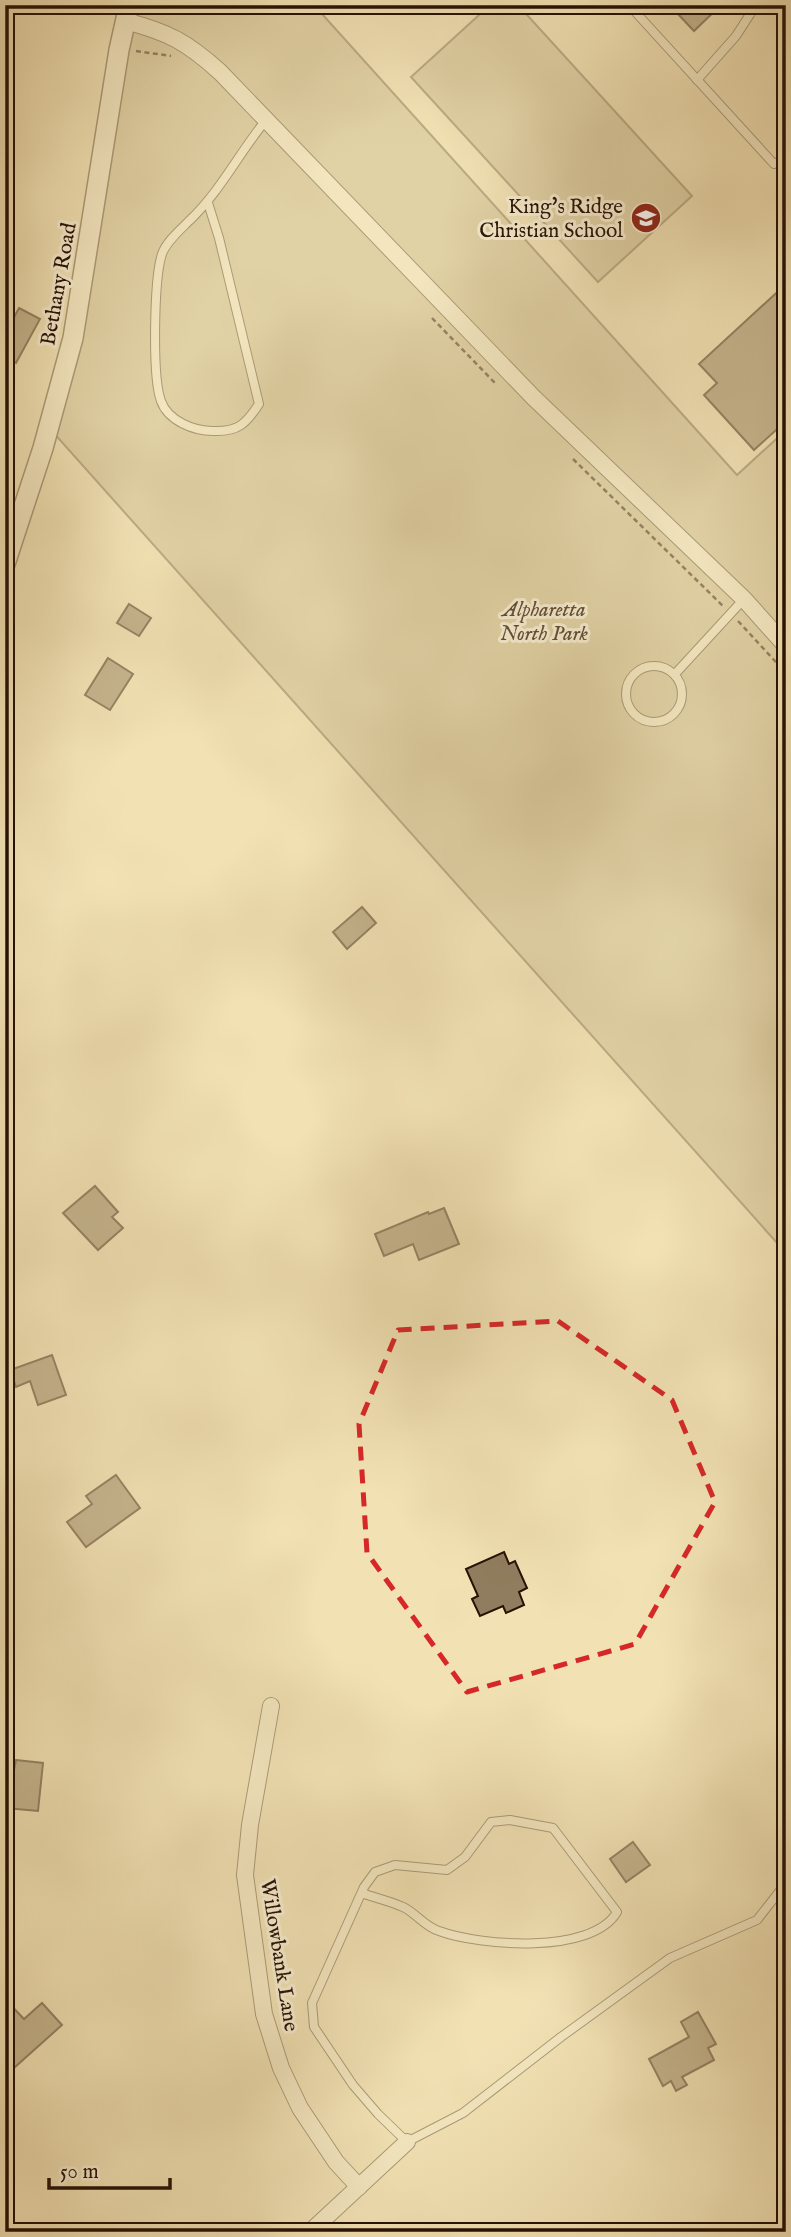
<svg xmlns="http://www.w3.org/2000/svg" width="791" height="2237" font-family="'IM FELL English',serif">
  <rect width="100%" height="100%" fill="#f1e1b3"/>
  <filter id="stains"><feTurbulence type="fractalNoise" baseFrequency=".00286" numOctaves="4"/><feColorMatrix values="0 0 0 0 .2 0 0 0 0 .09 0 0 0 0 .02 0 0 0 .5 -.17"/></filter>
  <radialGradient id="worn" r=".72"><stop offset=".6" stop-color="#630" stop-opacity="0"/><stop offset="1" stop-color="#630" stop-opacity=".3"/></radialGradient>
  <g fill="#cebe95" stroke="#7a684c" stroke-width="2">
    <polygon points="134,5 314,5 737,475 786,430 786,1253 51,430"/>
    <polygon points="490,5 518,5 692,196 598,282 411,77"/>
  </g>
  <g fill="#907d5f" stroke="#261104" stroke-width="2">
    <polygon points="683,5 721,5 694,31 676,12"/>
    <polygon points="786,284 786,421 754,450 704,395 717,383 699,364"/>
    <polygon points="19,308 40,319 16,363 5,357 5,334"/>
    <polygon points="129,604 151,618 139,636 117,623"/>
    <polygon points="108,658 133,674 110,710 85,695"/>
    <polygon points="362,907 376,923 347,949 333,932"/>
    <polygon points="95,1186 118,1212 112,1217 123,1228 98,1250 63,1213"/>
    <polygon points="444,1208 459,1244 419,1260 413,1244 384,1256 375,1234 428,1212 429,1214"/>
    <polygon points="52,1355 66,1395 38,1405 30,1381 16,1387 10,1370"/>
    <polygon points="116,1475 140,1508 86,1547 67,1522 92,1504 86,1496"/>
    <polygon points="504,1552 509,1564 515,1561 527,1588 519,1592 524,1605 506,1613 503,1606 480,1616 472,1599 478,1596 466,1569"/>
    <polygon points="16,1760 43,1763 38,1811 6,1808 9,1785 5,1785 5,1769 14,1770"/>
    <polygon points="633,1842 650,1865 626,1882 610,1859"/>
    <polygon points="5,1999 24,2019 42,2003 62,2025 15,2067 5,2056"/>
    <polygon points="698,2012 716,2044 708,2048 714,2060 682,2077 687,2085 676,2091 671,2081 663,2086 649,2059 689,2037 681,2022"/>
  </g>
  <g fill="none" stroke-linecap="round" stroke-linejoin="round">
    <g stroke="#594530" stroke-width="10">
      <g id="service">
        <polyline points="629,5 774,164 786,158"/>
        <polyline points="697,80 736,36 756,5"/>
        <path d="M 208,203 L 219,238 L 259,404 C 246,424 238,432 213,431 C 194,431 168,421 161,401 C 152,377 154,278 162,254 C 166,242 180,230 189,221 C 220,192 239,153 266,120"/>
        <circle cx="654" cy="694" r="28"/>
        <polyline points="675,674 744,599"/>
        <path d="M 362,1893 C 375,1898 390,1901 403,1907 C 416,1913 425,1927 439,1931 C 480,1946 592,1955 617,1912 L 553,1828 L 510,1820 L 491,1822 L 465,1857 L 447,1870 L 395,1865 L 375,1872 L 364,1887 L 312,2003 L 314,2027 L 353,2085 L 378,2114 L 407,2142 L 463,2113 L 561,2037 L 670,1958 L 757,1920 L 786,1883"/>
      </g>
    </g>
    <g stroke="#594530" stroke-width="18">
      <g id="minor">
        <path d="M 125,21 C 168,32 187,42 220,72 L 533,397 L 744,599 L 786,646"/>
        <polyline points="271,1706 250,1825 245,1875 264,2014 281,2068 300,2108 336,2162 359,2187"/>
        <polyline points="310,2232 407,2142"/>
      </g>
    </g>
    <g stroke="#594530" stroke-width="22">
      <polyline id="tertiary" points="5,564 43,448 73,338 119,50 129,5"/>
    </g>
    <g stroke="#261104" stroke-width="2.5" stroke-dasharray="5 3.5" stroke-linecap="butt">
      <polyline points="136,51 171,56"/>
      <polyline points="432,318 496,384"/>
      <polyline points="573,459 723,606"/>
      <polyline points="738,621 786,673"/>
    </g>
    <use href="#service" stroke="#f6ecce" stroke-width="8"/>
    <use href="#minor" stroke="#f6ecce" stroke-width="16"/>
    <use href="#tertiary" stroke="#f6ecce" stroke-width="19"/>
  </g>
  <path d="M0 0H791V2237H0ZM 558,1321 L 672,1400 L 715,1502 L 635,1644 L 467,1692 L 367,1553 L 359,1424 L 398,1330 Z" fill="#f1e1b3" fill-opacity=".55" fill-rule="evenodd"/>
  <path fill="none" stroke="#d62828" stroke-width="5" stroke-dasharray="14 9" stroke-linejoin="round" d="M 558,1321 L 672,1400 L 715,1502 L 635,1644 L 467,1692 L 367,1553 L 359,1424 L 398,1330 Z"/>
  <defs>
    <g id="school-disc" transform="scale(1.575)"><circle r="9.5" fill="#8f2418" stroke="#f6ecce"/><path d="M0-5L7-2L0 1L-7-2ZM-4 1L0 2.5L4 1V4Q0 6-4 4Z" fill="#fff"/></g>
  </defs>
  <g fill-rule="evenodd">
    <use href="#school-disc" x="646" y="218"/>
  </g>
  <g text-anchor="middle" stroke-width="6" stroke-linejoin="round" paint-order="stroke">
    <g font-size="21" fill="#261104" stroke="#f6ecce" text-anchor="end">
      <text x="623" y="213">King's Ridge<tspan x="623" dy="24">Christian School</tspan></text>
    </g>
    <g font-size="21" fill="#261104" stroke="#f6ecce">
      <text transform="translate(58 284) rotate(-80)" y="7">Bethany Road</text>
      <text transform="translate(280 1955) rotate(81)" y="7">Willowbank Lane</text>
    </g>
    <g font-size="21" font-style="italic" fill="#614e37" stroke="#f6ecce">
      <text x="544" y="616">Alpharetta<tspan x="544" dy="24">North Park</tspan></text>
    </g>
  </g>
  <rect width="791" height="2237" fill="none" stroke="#f1e1b3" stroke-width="28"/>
  <rect x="7" y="7" width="777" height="2223" fill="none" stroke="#261104" stroke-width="3.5"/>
  <rect x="14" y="14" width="763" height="2209" fill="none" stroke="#261104" stroke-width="2"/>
  <path d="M49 2178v10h121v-10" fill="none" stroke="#261104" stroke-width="3.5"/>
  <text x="60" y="2178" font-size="21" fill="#261104" stroke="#f6ecce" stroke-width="5" paint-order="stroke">50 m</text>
  <rect width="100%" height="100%" filter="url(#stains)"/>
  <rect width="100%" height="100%" fill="url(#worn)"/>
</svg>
